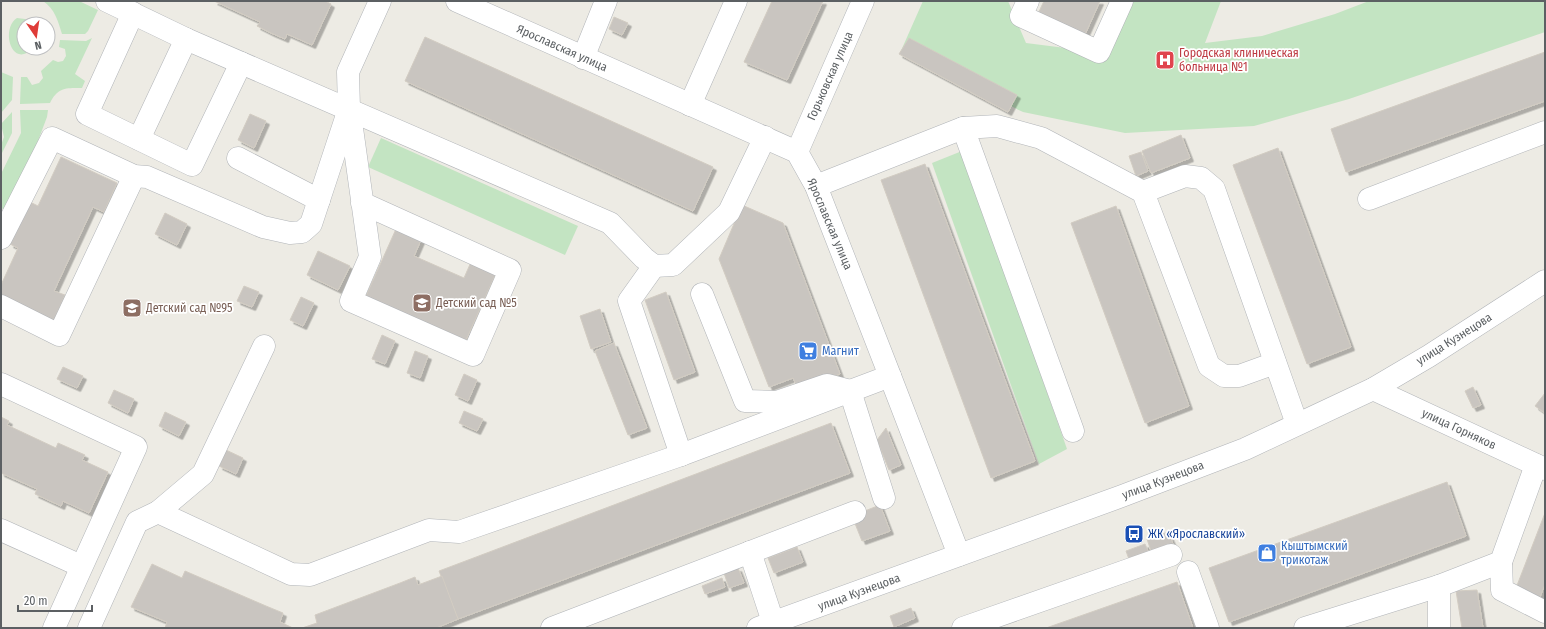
<svg xmlns="http://www.w3.org/2000/svg" width="1546" height="629" font-family="'Fira Sans Condensed',sans-serif">
  <defs>
    <filter id="shadow"><feDropShadow dx="3.5" dy="3.5" stdDeviation="0" flood-color="#0004"/></filter>
  </defs>
  <rect width="100%" height="100%" fill="#edebe4"/>
  <g fill="#c3e4c2">
    <path d="M 43,1 L 79,1 L 98,10 L 88,31 L 85,34 L 62,34 C 58,21 55,9 43,1 Z"/>
    <polygon points="923,1 1008,1 1026,43 1105,53 1134,1 1221,1 1205,43 1262,36 1335,14 1369,1 1545,1 1545,32 1349,99 1254,126 1125,133 1023,112 900,53"/>
    <path d="M 17,18 L 25,19 L 33,24 L 24,24 L 24,48 L 33,48 C 12,70 0,29 17,18 Z"/>
    <path d="M 92,38 L 75,74 L 85,81 L 82,88 C 66,88 58,87 50,103 L 20,104 L 21,77 L 27,77 L 32,85 L 39,83 L 43,78 L 41,71 L 53,60 L 58,62 L 63,61 L 66,56 L 65,49 L 59,47 L 60,40 L 86,41 Z"/>
    <polygon points="1,72 13,77 12,100 1,113"/>
    <polygon points="20,110 48,110 47,117 33,154 5,210 1,208 1,174 21,133"/>
    <polygon points="12,112 12,133 1,155 1,145 4,137 1,124"/>
    <polygon points="381,138 578,226 565,255 368,167"/>
    <polygon points="962,151 1067,449 1039,464 932,163"/>
  </g>
  <g fill="#c9c5c0" stroke="#d2ccc2" filter="url(#shadow)">
    <polygon points="214,1 325,1 331,4 312,45 287,34 285,39 271,33 257,26 260,22"/>
    <polygon points="772,1 823,1 787,80 744,62"/>
    <polygon points="1044,1 1100,1 1083,39 1036,18"/>
    <polygon points="614,17 628,23 622,35 609,29"/>
    <polygon points="425,37 713,167 693,211 405,81"/>
    <polygon points="909,38 1017,95 1008,112 899,54"/>
    <polygon points="1545,52 1545,101 1346,172 1331,129"/>
    <polygon points="250,114 266,121 254,148 238,140"/>
    <polygon points="1181,135 1190,158 1151,173 1142,151"/>
    <polygon points="1278,148 1351,347 1307,364 1233,165"/>
    <polygon points="1141,152 1148,171 1136,176 1129,156"/>
    <polygon points="61,157 117,183 104,212 93,207 54,291 65,295 53,322 1,298 1,285 18,248 10,244 30,202 38,206"/>
    <polygon points="925,164 1035,461 991,478 881,180"/>
    <polygon points="742,205 783,223 840,374 798,389 793,378 769,387 719,259"/>
    <polygon points="1116,206 1189,406 1145,423 1071,223"/>
    <polygon points="165,213 187,224 177,245 155,234"/>
    <polygon points="396,229 421,240 414,256 464,278 471,262 496,273 466,340 366,296"/>
    <polygon points="318,251 350,266 338,290 307,275"/>
    <polygon points="244,286 259,292 252,307 237,301"/>
    <polygon points="666,292 695,372 674,380 645,300"/>
    <polygon points="301,297 314,303 303,326 290,320"/>
    <polygon points="600,309 611,342 591,349 580,316"/>
    <polygon points="382,335 395,341 385,364 372,359"/>
    <polygon points="614,343 647,428 628,435 595,351"/>
    <polygon points="415,351 428,356 420,378 407,373"/>
    <polygon points="63,367 83,376 77,388 57,379"/>
    <polygon points="464,374 477,380 468,401 455,395"/>
    <polygon points="1473,387 1481,405 1473,408 1465,391"/>
    <polygon points="114,390 134,399 128,413 108,403"/>
    <polygon points="1545,393 1545,413 1535,406"/>
    <polygon points="464,411 483,419 477,431 459,423"/>
    <polygon points="165,412 186,422 179,436 159,426"/>
    <polygon points="1,417 9,421 7,425 56,448 58,443 85,455 82,460 108,472 89,513 63,501 61,506 35,494 37,489 1,473"/>
    <polygon points="831,423 850,473 458,619 439,571"/>
    <polygon points="886,428 901,465 889,470 877,440"/>
    <polygon points="226,450 243,458 236,474 219,466"/>
    <polygon points="1447,482 1466,536 1229,622 1209,568"/>
    <polygon points="880,505 890,531 862,541 852,516"/>
    <polygon points="1545,513 1545,584 1540,597 1516,588"/>
    <polygon points="1168,532 1174,546 1152,554 1147,539"/>
    <polygon points="1145,544 1150,555 1130,562 1126,551"/>
    <polygon points="797,547 803,562 774,573 768,558"/>
    <polygon points="152,564 182,578 185,571 266,606 283,613 280,622 293,628 165,628 167,622 131,607"/>
    <polygon points="738,568 744,583 729,588 724,573"/>
    <polygon points="442,576 458,619 436,628 302,628 317,623 315,615 400,583 415,577 418,585"/>
    <polygon points="722,578 725,587 705,594 702,586"/>
    <polygon points="1177,582 1193,628 1046,628"/>
    <polygon points="1477,590 1483,628 1462,628 1456,591"/>
    <polygon points="911,608 915,618 894,627 890,616"/>
  </g>
  <g fill="none" stroke-linecap="round" stroke-linejoin="round">
    <g stroke="#b1b4b8" stroke-width="23">
      <g id="minor">
        <polyline points="107,1 186,39 610,223 644,258 654,266 673,265 729,212 765,137"/>
        <polyline points="457,1 797,152 816,186 890,376 959,555"/>
        <polyline points="1028,1 1021,16 1099,52 1122,1"/>
        <polyline points="133,13 87,114 192,165 241,63"/>
        <polyline points="583,58 606,1"/>
        <polyline points="690,105 736,1"/>
        <polyline points="350,114 370,257 351,301 473,355 510,270 362,203"/>
        <polyline points="963,128 1073,431"/>
        <polyline points="139,139 186,39"/>
        <polyline points="797,152 863,1"/>
        <polyline points="238,158 319,200"/>
        <polyline points="816,186 963,128 997,126 1041,138 1143,192 1185,176 1201,178 1214,189 1297,424"/>
        <polyline points="1143,192 1209,366 1224,376 1239,376 1275,363"/>
        <polyline points="1369,199 1545,132"/>
        <polyline points="1,238 52,138 134,176 147,177 263,227 290,233 302,232 311,224 349,109 348,72 380,1"/>
        <polyline points="654,266 629,301 681,455"/>
        <polyline points="702,294 745,401 777,402 827,385 850,391 884,498"/>
        <polyline points="1,306 59,335 134,176"/>
        <polyline points="1,384 136,447 54,628"/>
        <polyline points="1373,389 1545,469"/>
        <polyline points="158,512 203,474 264,346"/>
        <polyline points="1,530 81,566"/>
        <polyline points="750,552 773,622"/>
        <polyline points="1501,562 1502,590 1545,612"/>
        <polyline points="1188,572 1208,628"/>
        <polyline points="1439,586 1439,628"/>
        <polyline points="89,628 137,522 158,512 291,574 310,575 429,530 459,532 681,455 890,376"/>
        <polyline points="552,628 855,512"/>
        <polyline points="758,628 1122,496 1245,449 1373,389 1429,356 1545,281"/>
        <polyline points="963,628 1171,555"/>
        <polyline points="1305,628 1439,586 1501,562 1536,465"/>
      </g>
    </g>
    <use href="#minor" stroke="#fff" stroke-width="22"/>
  </g>
  <defs>
    <g id="hospital-square" transform="scale(1)"><rect x="-9" y="-9" width="18" height="18" rx="4" fill="#e0444e" stroke="#fff"/><path d="M-5-5h3v3.5h4V-5h3V5h-3V1.5h-4V5h-3Z" fill="#fff"/></g>
    <g id="school-square" transform="scale(1)"><rect x="-9" y="-9" width="18" height="18" rx="4" fill="#8d6e63" stroke="#fff"/><path d="M0-5L7-2L0 1L-7-2ZM-4 1L0 2.5L4 1V4Q0 6-4 4Z" fill="#fff"/></g>
    <g id="supermarket-square" transform="scale(1)"><rect x="-9" y="-9" width="18" height="18" rx="4" fill="#3f7fe0" stroke="#fff"/><path d="M-6-5.5h2.5l.6 2H6L4.5 2H-2.5L-4.4-4H-6ZM-1.5 3.2a1.3 1.3 0 1 0 .1 0ZM3 3.2a1.3 1.3 0 1 0 .1 0Z" fill="#fff"/></g>
    <g id="bus-square" transform="scale(1)"><rect x="-9" y="-9" width="18" height="18" rx="4" fill="#1a4fb4" stroke="#fff"/><path d="M-5-6H5V4H4V6H2V4H-2V6H-4V4H-5ZM-3.5-4V0h7V-4ZM-3.5 1.2v1.5H-2V1.2ZM2 1.2v1.5H3.5V1.2Z" fill="#fff"/></g>
    <g id="shop-square" transform="scale(1)"><rect x="-9" y="-9" width="18" height="18" rx="4" fill="#3f7fe0" stroke="#fff"/><path d="M-5-2.5h2.3a2.7 3.5 0 0 1 5.4 0H5L5.5 6h-11ZM-1.5-2.5h3a1.5 2.3 0 0 0-3 0Z" fill="#fff"/></g>
  </defs>
  <g fill-rule="evenodd">
    <use href="#hospital-square" x="1165" y="60"/>
    <use href="#school-square" x="422" y="303"/>
    <use href="#school-square" x="132" y="308"/>
    <use href="#supermarket-square" x="808" y="351"/>
    <use href="#bus-square" x="1134" y="534"/>
    <use href="#shop-square" x="1267" y="553"/>
  </g>
  <g text-anchor="middle" stroke-width="3.5" stroke-linejoin="round" paint-order="stroke">
    <g font-size="12" fill="#5c6063" stroke="#fff">
      <text transform="translate(562 48) rotate(24)" y="4">Ярославская улица</text>
      <text transform="translate(830 76) rotate(-66)" y="4">Горьковская улица</text>
      <text transform="translate(830 224) rotate(67)" y="4">Ярославская улица</text>
      <text transform="translate(1454 339) rotate(-32)" y="4">улица Кузнецова</text>
      <text transform="translate(1459 429) rotate(25)" y="4">улица Горняков</text>
      <text transform="translate(1163 480) rotate(-21)" y="4">улица Кузнецова</text>
      <text transform="translate(859 592) rotate(-20)" y="4">улица Кузнецова</text>
    </g>
    <g font-size="12" fill="#be3a42" stroke="#fff" text-anchor="start">
      <text x="1179" y="57">Городская клиническая<tspan x="1179" dy="14">больница №1</tspan></text>
    </g>
    <g font-size="12" fill="#785e54" stroke="#fff" text-anchor="start">
      <text x="436" y="307">Детский сад №5</text>
      <text x="146" y="312">Детский сад №95</text>
    </g>
    <g font-size="12" fill="#366cbe" stroke="#fff" text-anchor="start">
      <text x="822" y="355">Магнит</text>
      <text x="1281" y="550">Кыштымский<tspan x="1281" dy="14">трикотаж</tspan></text>
    </g>
    <g font-size="12" fill="#164399" stroke="#fff" text-anchor="start">
      <text x="1148" y="538">ЖК «Ярославский»</text>
    </g>
  </g>
  <rect width="1546" height="629" fill="none" stroke="#5c6063" stroke-width="4"/>
  <g transform="translate(36 36) rotate(167)"><circle r="19" fill="#ffffff" stroke="#bebfc1"/>
  <path d="M0-3L7 15L0 10L-7 15Z" fill="#df3c38"/>
  <text y="-6" font-size="11" font-weight="bold" text-anchor="middle" fill="#5c6063">N</text>
  </g>
  <path d="M18 605v6h74v-6" fill="none" stroke="#5c6063" stroke-width="2"/>
  <text x="24" y="605" font-size="12" fill="#5c6063" stroke="#ffffff" stroke-width="3" paint-order="stroke">20 m</text>
</svg>
